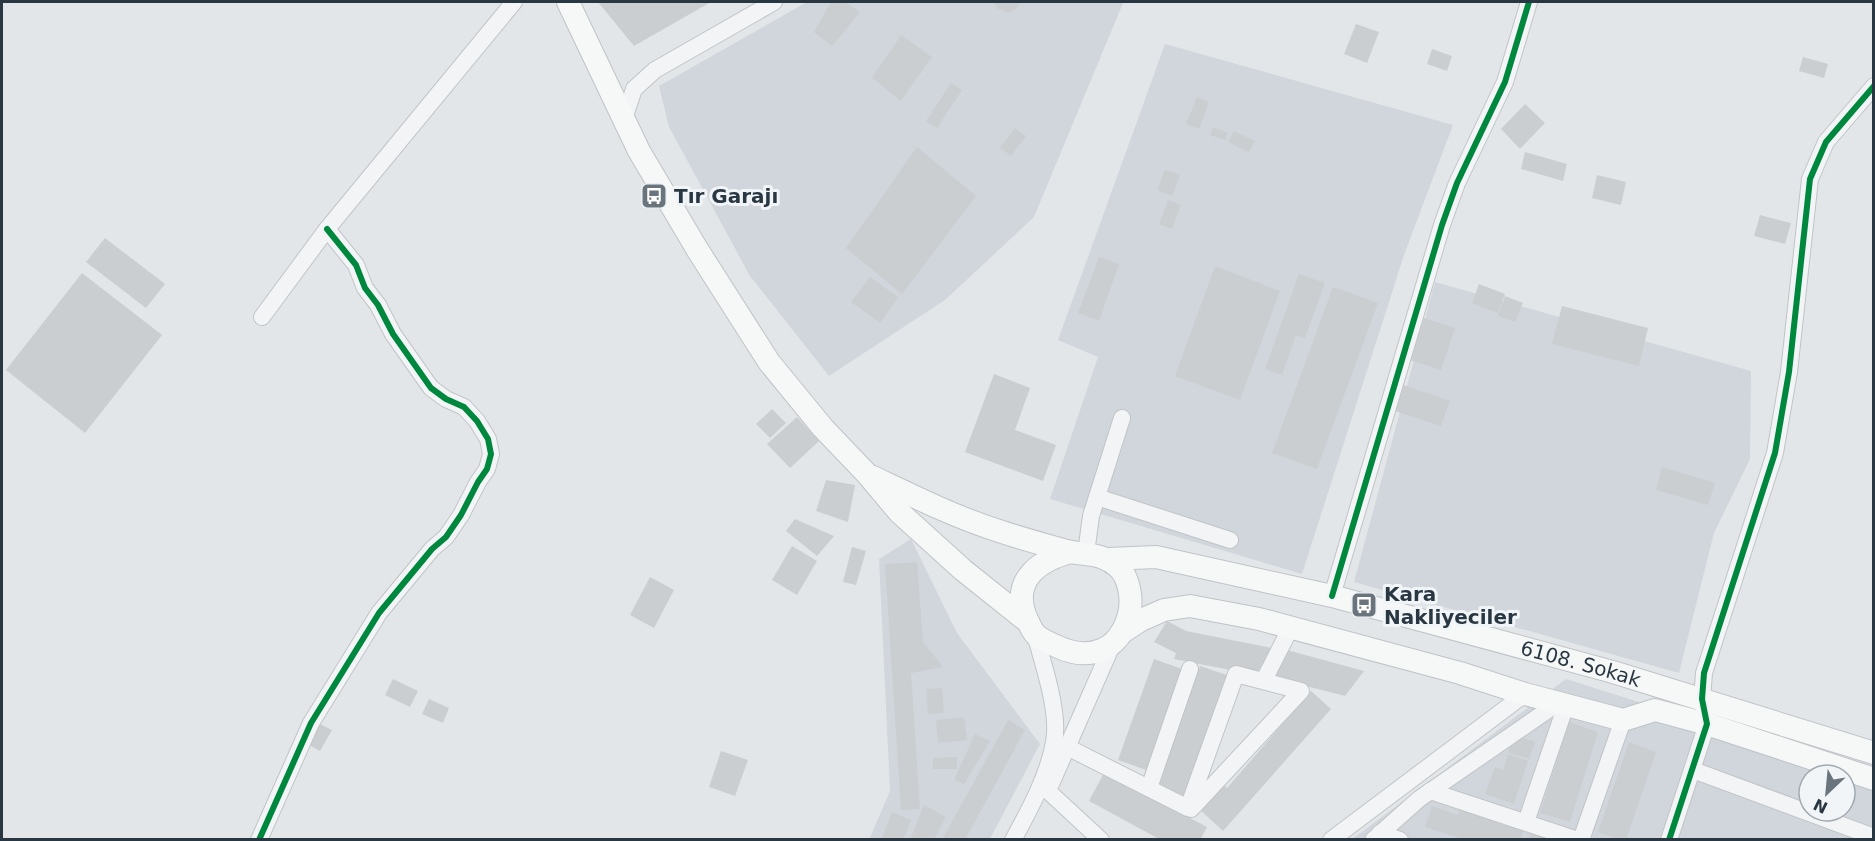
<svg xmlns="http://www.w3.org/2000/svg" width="1875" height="841" font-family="'DejaVu Sans',sans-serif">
  <rect width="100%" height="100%" fill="#e3e6e9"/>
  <g fill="#d1d6dc" fill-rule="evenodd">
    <polygon points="807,2 1123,3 1034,217 945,300 829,376 750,276 669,127 659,86"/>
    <polygon points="1165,44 1453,125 1404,255 1302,574 1050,499 1098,357 1058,340"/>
    <polygon points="1435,282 1751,371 1750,459 1714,533 1679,673 1354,582"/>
    <polygon points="911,539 957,633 1040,744 990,839 869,840 890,791 879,559"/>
    <path d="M 1566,679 L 1873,776 L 1873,839 L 1351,840 ZM 1809,775 L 1845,775 L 1845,811 L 1809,811 Z"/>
  </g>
  <g fill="#cbced1">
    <polygon points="598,2 711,2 634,46"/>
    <polygon points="831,2 845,2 860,12 832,46 814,32"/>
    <polygon points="994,2 1020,2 1016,9 1009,13 998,9"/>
    <polygon points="1356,24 1379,32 1367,63 1344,54"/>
    <polygon points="901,35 932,57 901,101 872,78"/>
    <polygon points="1432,49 1452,56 1447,71 1427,64"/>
    <polygon points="1803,57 1828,64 1824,78 1799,71"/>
    <polygon points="951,83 962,90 937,128 926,121"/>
    <polygon points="1197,97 1209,102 1199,129 1186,124"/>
    <polygon points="1525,104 1545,123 1520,149 1501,129"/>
    <polygon points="1213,127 1228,133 1225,140 1210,135"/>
    <polygon points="1015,128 1026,136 1011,156 1000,148"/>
    <polygon points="1234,131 1255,141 1249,152 1228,142"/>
    <polygon points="917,147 976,196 902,294 846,248"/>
    <polygon points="1525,152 1567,164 1563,181 1521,169"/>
    <polygon points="1165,170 1180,175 1172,196 1157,190"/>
    <polygon points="1597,175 1626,182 1621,205 1592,198"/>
    <polygon points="1168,200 1181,205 1172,229 1159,224"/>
    <polygon points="1760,215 1791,223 1785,244 1754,236"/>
    <polygon points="105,238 165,284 146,308 86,262"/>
    <polygon points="1099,257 1119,264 1099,321 1078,313"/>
    <polygon points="1215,266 1280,291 1240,400 1175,376"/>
    <polygon points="82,273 162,335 85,433 6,370"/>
    <polygon points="1299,274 1325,283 1305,338 1296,335 1282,375 1265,369"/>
    <polygon points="870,277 898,297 880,323 851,302"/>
    <polygon points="1479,284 1505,294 1498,313 1472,303"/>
    <polygon points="1333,287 1378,303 1317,469 1272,453"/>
    <polygon points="1505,296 1523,303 1515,322 1498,316"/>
    <polygon points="1562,306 1648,328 1639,366 1552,344"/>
    <polygon points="1424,318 1455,328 1441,370 1410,360"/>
    <polygon points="994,374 1030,388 1015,430 1056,445 1043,481 965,452"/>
    <polygon points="1401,384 1450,401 1441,426 1392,410"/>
    <polygon points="772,409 786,423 770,438 756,424"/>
    <polygon points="797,417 819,441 790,468 767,444"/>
    <polygon points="1662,467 1715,483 1708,505 1656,490"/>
    <polygon points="826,480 855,485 848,522 816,511"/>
    <polygon points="795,519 834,536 817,556 786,531"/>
    <polygon points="792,546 817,561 797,595 772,580"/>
    <polygon points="852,547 866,551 856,585 843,582"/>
    <polygon points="917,562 923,642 943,667 911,673 920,809 901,810 885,564"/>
    <polygon points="650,577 674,590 654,628 630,615"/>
    <polygon points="1167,621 1186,631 1272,648 1256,675 1174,659 1176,653 1154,642"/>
    <polygon points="1287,650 1364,671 1345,696 1271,677"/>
    <polygon points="1154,659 1182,669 1146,770 1118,760"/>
    <polygon points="1200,666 1227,675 1184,796 1157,786"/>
    <polygon points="393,679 418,691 410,707 385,695"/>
    <polygon points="942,688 944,713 928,714 926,689"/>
    <polygon points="1311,691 1331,709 1223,831 1200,810 1223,784 1227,788"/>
    <polygon points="429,699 449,708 443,723 422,714"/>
    <polygon points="964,717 967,740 938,743 936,720"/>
    <polygon points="1008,720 1025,730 965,840 942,840"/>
    <polygon points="1569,722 1598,732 1570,822 1540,813"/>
    <polygon points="318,723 332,730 320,751 307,744"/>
    <polygon points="975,734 990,741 964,784 954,780"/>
    <polygon points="1513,735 1535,742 1529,759 1508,752"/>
    <polygon points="1629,742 1656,752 1626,840 1619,840 1598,832"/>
    <polygon points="721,751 748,760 735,796 709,787"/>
    <polygon points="1508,754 1528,761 1514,804 1485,794 1495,767 1503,770"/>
    <polygon points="957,757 957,769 933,769 933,758"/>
    <polygon points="1104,773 1207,827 1200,840 1161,840 1089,801"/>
    <polygon points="924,805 946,817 934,840 910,840"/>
    <polygon points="1461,805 1525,826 1520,840 1465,840 1425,827 1432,806 1458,815"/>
    <polygon points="892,812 911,820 903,840 881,840"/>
    <polygon points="1532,828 1563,840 1528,840"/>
  </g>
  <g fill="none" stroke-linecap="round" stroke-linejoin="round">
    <g stroke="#c1c4c7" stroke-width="18">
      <g id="minor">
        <polyline points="624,119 634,89 655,70 774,2"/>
        <polyline points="262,317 327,229 514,2"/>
        <polyline points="1097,497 1230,540"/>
        <polyline points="1086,553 1091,516 1122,418"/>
        <polyline points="1332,596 1442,225 1457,183 1505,82 1529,2"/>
        <polyline points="1264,680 1291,627"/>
        <polyline points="1067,747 1188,808 1191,809 1301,691 1236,674 1188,808"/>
        <polyline points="1693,770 1874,837"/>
        <polyline points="1051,784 1113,643"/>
        <polyline points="1149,788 1190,669"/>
        <polyline points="1048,791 1101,840"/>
        <polyline points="1430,791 1578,840"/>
        <polyline points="1526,822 1566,705"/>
        <polyline points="1380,833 1400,840"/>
        <polyline points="259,840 311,723 379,613 432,549 446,537 461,515 478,482 487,469 491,454 488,439 477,421 464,407 446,399 431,388 393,334 378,305 365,288 356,265 327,229"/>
        <path d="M 1013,840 C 1030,809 1048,776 1054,742 C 1060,713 1043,664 1035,634"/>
        <polyline points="1331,840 1525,694"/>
        <polyline points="1373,840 1419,799 1558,703"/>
        <polyline points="1581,840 1623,720"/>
        <polyline points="1669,840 1707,724 1702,699 1704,673 1775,453 1789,372 1810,179 1826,142 1874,86"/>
      </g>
    </g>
    <g stroke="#bfc3c7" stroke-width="24">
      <g id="major">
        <polyline points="568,2 639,151 697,249 769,362 823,428 867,474 899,512 963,570 1027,621"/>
        <path d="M 873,477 C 915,497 957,518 1002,532 C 1023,539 1046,545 1067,551 C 1087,556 1101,552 1118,567 C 1129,577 1133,599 1129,614 C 1120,651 1089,662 1056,646 C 1049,643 1041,639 1036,635 C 1031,630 1028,621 1025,615 C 1012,579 1040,560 1071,552"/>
        <path id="s1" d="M 1108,559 L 1156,557 L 1332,596 L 1613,672 L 1874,753"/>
        <polyline points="1121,633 1141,620 1164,610 1190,606 1259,619 1460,673 1525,694 1623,720 1655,710 1707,724 1874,779"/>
      </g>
    </g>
    <use href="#minor" stroke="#f3f4f5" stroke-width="16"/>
    <use href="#major" stroke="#f6f7f7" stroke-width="22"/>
    <g stroke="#f1f5f8" stroke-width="10">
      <g id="cycleway">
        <polyline points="1332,596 1442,225 1457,183 1505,82 1529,2"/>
        <polyline points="259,840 311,723 379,613 432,549 446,537 461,515 478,482 487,469 491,454 488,439 477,421 464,407 446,399 431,388 393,334 378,305 365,288 356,265 327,229"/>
        <polyline points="1669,840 1707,724 1702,699 1704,673 1775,453 1789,372 1810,179 1826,142 1874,86"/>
      </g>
    </g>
    <use href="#cycleway" stroke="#00873e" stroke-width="6"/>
  </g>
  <defs>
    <g id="bus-square" transform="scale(1.35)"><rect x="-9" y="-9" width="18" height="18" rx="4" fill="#6a747d" stroke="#f1f5f8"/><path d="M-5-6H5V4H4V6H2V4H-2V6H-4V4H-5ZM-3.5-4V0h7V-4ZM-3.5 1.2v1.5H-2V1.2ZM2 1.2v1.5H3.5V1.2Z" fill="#fff"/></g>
  </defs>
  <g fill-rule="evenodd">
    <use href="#bus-square" x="654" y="196"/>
    <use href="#bus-square" x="1364" y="605"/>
  </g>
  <g text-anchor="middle" stroke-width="6" stroke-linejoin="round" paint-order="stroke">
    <g font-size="20" font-weight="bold" fill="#293743" stroke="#f1f5f8" text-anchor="start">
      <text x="674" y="203">Tır Garajı</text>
      <text x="1384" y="601">Kara<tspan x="1384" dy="23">Nakliyeciler</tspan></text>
    </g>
    <g font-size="20" fill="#293743" stroke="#f1f5f8">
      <text dy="7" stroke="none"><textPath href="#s1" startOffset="486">6108. Sokak</textPath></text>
    </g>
  </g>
  <rect width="1875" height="841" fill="none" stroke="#293743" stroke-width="6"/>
  <g transform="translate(1827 793) rotate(206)"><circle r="28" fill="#f1f5f8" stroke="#a1a9b0" stroke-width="1.5"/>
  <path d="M0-4.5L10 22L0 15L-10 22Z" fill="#6a747d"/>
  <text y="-9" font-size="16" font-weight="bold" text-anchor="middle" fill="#293743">N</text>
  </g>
</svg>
